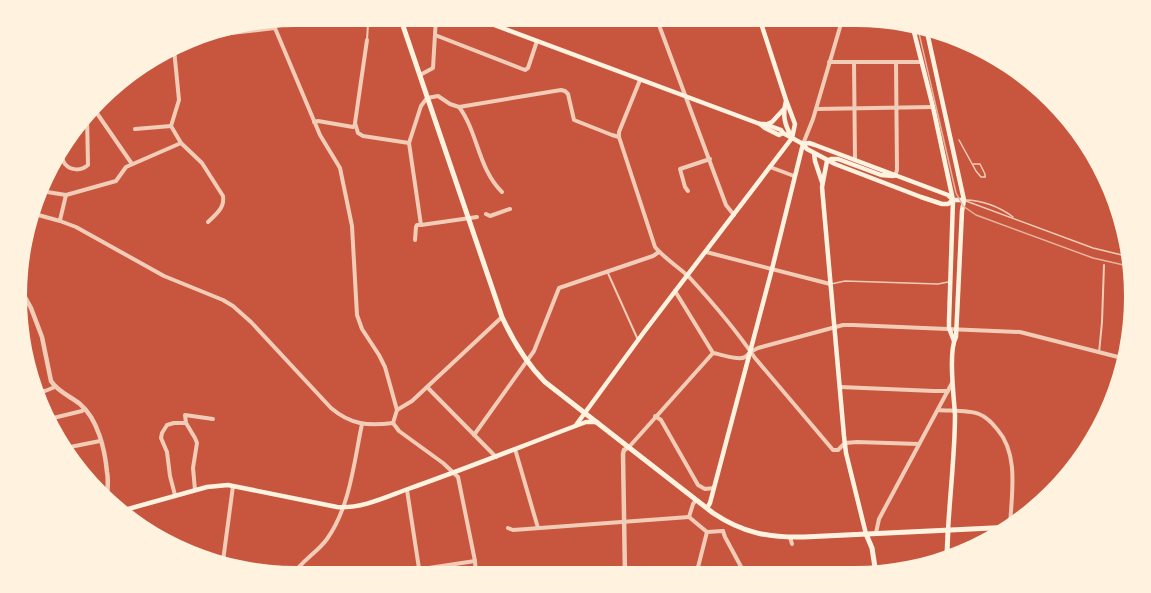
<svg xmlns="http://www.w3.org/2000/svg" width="1151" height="593" font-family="Signika,sans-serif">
  <rect width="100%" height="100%" fill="#c8553d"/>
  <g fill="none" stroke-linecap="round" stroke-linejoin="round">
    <g stroke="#f1ccb7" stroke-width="1.5">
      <polyline points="959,140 976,171 981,177 985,177"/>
      <polyline points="973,164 980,164 985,174 985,177"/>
      <path d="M 965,200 C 982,200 1000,207 1013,217"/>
      <polyline points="966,201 1093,248 1126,256"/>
      <polyline points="831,284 845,281 938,284 948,282"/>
    </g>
    <g stroke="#f1ccb7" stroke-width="2">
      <polyline points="369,18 369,17"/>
      <polyline points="367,40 368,24"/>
      <polyline points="607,271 638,340"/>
      <polyline points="1099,353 1102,322 1104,265"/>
    </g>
    <g stroke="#f1ccb7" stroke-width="4">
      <polyline points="656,17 726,205 734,215"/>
      <polyline points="272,21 320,135 340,168 352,226 357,315 362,329 379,355 385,367 397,410 393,423 399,431 443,463 458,477 475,561 476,575"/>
      <polyline points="435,35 525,70 528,68 537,41"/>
      <polyline points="195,37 275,28"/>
      <polyline points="367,40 355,123 358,133 363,136 409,143"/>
      <path d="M 174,49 L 179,100 L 171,126 L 181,143 L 202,163 L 223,196 C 225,208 216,214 208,222"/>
      <polyline points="829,62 921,62"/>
      <polyline points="854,62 855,160"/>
      <polyline points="420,75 433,68 436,17"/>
      <path d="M 640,80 L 619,132 L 619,137 L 655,247 C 665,259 679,267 690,278 C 713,303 736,330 755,358 L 833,450 L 838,450 L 845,443 L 857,442 L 919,444"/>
      <polyline points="106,96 112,95 113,88"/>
      <path d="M 459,107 C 478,132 478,169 502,192"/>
      <polyline points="94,109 132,164"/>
      <polyline points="816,109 933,107"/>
      <polyline points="314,122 318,121 353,127 355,125"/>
      <polyline points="135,129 171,126"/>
      <polyline points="803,144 813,119 843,17"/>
      <path d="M 60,149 C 61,154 62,160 65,164 C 71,171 81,171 88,165 L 87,116"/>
      <polyline points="770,167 794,176"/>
      <polyline points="895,176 897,170 896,62"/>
      <polyline points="41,191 66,195"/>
      <polyline points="688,191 685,187 680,169 710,159"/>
      <path d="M 31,213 L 60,221 L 76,227 L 164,276 L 223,300 L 233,306 L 251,322 L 331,408 C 351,425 368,426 393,423"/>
      <polyline points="486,214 490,216 510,209"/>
      <polyline points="60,220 66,195 116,181 126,167 181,143"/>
      <polyline points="421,225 409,143 421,106 427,98 438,96 450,104 459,107 561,90 565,91 568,94 574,120 612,135 619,137"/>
      <polyline points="421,225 477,217"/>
      <polyline points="415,240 416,227 417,225 421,225"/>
      <polyline points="706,252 830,284"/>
      <path d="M 675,291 L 713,353 C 720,354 739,361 745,357 C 750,353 751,351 758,348 L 843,325 L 853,325 L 1020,332 L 1122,358"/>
      <polyline points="427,387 496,457"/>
      <polyline points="840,387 934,391 948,391"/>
      <polyline points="37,390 45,391 55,387"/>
      <polyline points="397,410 412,401 502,317"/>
      <path d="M 938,410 C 949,411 969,410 979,414 C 987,417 992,423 997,429 C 1020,455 1011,496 1010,528"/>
      <polyline points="655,416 661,420 698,485 705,489 714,488"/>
      <polyline points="45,420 82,411 84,409"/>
      <polyline points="186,423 185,415 213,419"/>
      <polyline points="474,435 534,351 559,288 653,256 659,252"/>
      <polyline points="629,447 713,353"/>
      <polyline points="65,448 100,441"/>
      <polyline points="515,449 538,528"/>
      <polyline points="407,490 420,575"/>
      <polyline points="175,495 170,476 167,452 161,438 162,433 167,425 174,423 186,423 195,438 197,443 193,468 195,490"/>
      <polyline points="689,517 707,532 723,531"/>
      <polyline points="689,517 693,504 696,500"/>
      <polyline points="508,528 513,530 689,517"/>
      <polyline points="723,531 725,537 745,574"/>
      <polyline points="876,533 879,519 952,383"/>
      <polyline points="790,537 792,544"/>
      <polyline points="223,561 233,486"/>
      <polyline points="696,575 707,532"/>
      <path d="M 292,576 C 301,561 317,553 327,539 C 350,507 354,462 362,424"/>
      <polyline points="376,576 475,561"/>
    </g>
    <g stroke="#f1ccb7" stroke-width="4.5">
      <path d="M 20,288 L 31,308 L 42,337 L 51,381 C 58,392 70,396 80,404 C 98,419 105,450 107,472 C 109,481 107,491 107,500"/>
      <polyline points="625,575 623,454 624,450 629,447"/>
    </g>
    <g stroke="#fff3e0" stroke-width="4.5">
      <polyline points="473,17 760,124 765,124 781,130 783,133 803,144 807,149 835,164 921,197 942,204 948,204 953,200 964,200"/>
      <polyline points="913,28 933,107 953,200 949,321 949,328 954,341"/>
      <path d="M 927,32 L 964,200 L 962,211 L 956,337 C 948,351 954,397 955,415 C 955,453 950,492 948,531"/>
      <path d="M 786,101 C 782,116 785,125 792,138"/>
      <polyline points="760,124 765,128 779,135 783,133"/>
      <polyline points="767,124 772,122 783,110"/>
      <polyline points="803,144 809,143 815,145 948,195 953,200"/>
      <polyline points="814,153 815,161 822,182"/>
      <polyline points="827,161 822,187 844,436 846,453 866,534"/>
      <polyline points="827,161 831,159 838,159 881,175 893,176"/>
      <polyline points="576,425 644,332 792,138 795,124 786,100 759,17"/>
      <polyline points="707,508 710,503 772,269 803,144"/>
      <path d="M 121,511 L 207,487 L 228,485 L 337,507 C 361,509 386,497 408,489 C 468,468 527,444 586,422 L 597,422"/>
    </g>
    <g stroke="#fff3e0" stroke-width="5">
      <path d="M 400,17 L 502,317 C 513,341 526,363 545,382 L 713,513 C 743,533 769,538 804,537 L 1013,527"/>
      <polyline points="866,534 872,548 876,574"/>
      <polyline points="947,553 948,531"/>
    </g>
    <polyline stroke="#e9b49f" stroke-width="1.5" points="918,29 956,193 963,206 976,215 1093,258 1128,266"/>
  </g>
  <path d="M0 0H1151V593H0ZM296 27H855A269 269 0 0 1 1124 296V297A269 269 0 0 1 855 566H296A269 269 0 0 1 27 297V296A269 269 0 0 1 296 27Z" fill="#fff3e0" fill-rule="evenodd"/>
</svg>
